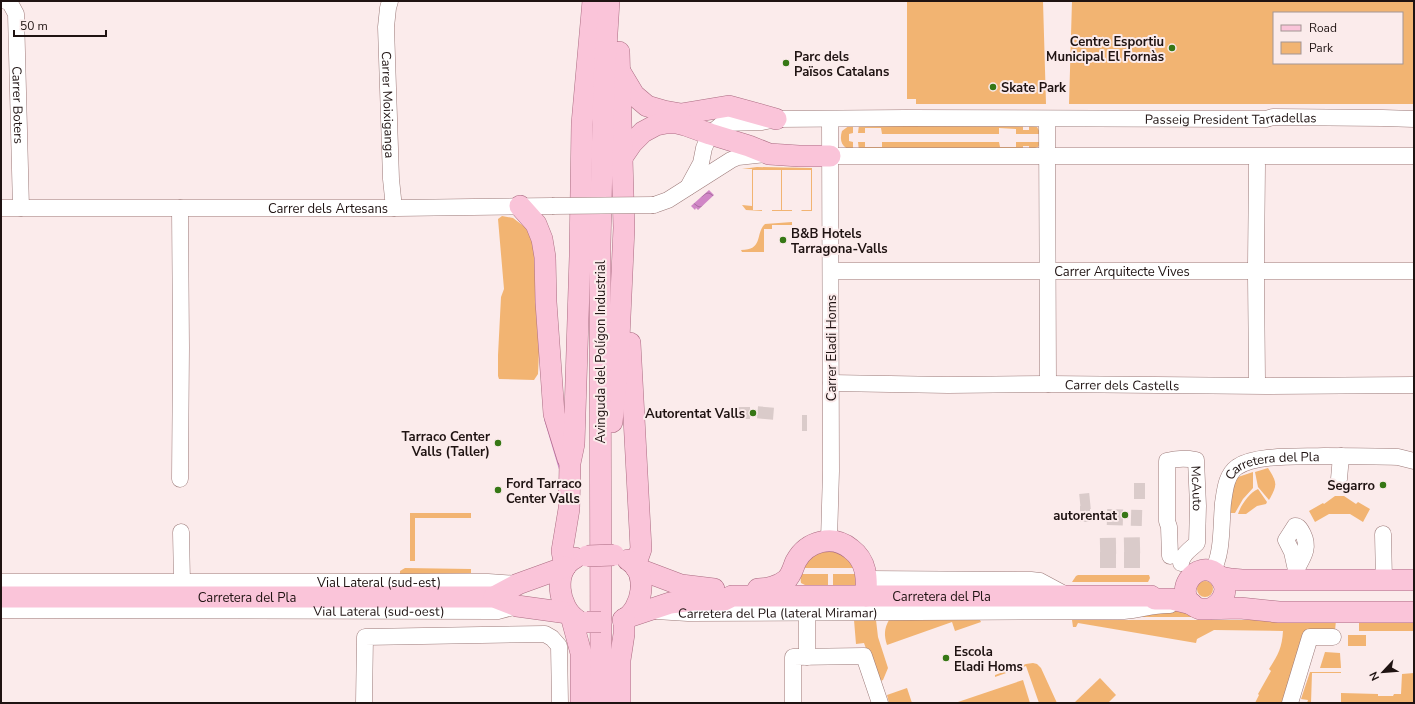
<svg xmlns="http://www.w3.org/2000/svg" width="1415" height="704" font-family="'Nunito Sans',sans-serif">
  <defs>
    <pattern id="water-waves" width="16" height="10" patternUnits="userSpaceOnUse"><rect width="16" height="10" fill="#d086c6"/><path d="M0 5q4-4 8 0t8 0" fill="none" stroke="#a86c9f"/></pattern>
  </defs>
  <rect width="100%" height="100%" fill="#fbebeb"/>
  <g fill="#f2b472" fill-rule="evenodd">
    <polygon points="907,1 1043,1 1046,104 916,104 916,99 907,99"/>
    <path d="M 1072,1 L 1414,1 L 1414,104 L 1069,104 ZM 1274,13 L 1402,13 L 1402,63 L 1274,63 Z"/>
    <path d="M 850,125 L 853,125 L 853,133 L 849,134 L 849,141 L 853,142 L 853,151 C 842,148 839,141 842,131 Z"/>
    <polygon points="859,125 1023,125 1023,130 1029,130 1029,125 1037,127 1041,134 1016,134 1016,129 999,128 999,134 882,134 881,128 865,128 865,133 858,133"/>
    <polygon points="858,142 865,142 865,147 882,147 882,142 999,142 1000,147 1016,147 1016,142 1041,142 1038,147 1029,150 1029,146 1023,146 1023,150 859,151"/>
    <polygon points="757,167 812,168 812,211 802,211 801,210 811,210 811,170 782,170 782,210 792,210 792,211 772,211 772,210 781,210 781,170 753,170 753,210 762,210 762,211 746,210 742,205 752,206 752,169 742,169"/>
    <polygon points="502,216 513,218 525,227 531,236 537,254 539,352 538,374 534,380 499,379 498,376 498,355 501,297 504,289 498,219"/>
    <path d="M 792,222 L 792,225 L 772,225 L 772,229 L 764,229 L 764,252 L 742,252 L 741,250 C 764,250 755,233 765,224 Z"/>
    <path d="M 1268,468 C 1277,482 1278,485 1269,500 L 1258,487 L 1255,472 Z"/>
    <polygon points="1253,472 1253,488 1243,499 1235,513 1225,513 1234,480 1238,477"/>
    <path d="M 1258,489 L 1267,502 L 1266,504 L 1257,506 L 1246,514 L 1238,514 C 1241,505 1249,493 1258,489 Z"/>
    <polygon points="1335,496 1344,496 1356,504 1358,502 1370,509 1363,522 1350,514 1329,514 1315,522 1309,511 1323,503 1324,504"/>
    <polygon points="410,513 471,513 471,518 415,518 415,561 410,561"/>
    <polygon points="834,548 858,568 804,568 812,554"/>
    <polygon points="405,568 471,569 471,573 400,574 400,571"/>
    <polygon points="800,574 828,574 828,587 807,586 801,583"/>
    <polygon points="833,574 859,574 857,585 852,586 833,587"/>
    <polygon points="1078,575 1149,575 1150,578 1148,582 1072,582 1076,576"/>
    <circle cx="1205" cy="589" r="8"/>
    <polygon points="1175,608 1198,617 1096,617"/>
    <polygon points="854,620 876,620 878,637 888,668 883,680 878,682 864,643 856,644"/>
    <path d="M 889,620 L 980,620 L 981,622 L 955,631 L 952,622 L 887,645 C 884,635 884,629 889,620 Z"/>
    <path d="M 1072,620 L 1336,620 L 1335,631 L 1305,631 L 1282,703 L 1255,703 L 1259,695 L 1258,694 L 1271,671 L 1269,669 C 1278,655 1282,648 1283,631 L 1214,630 L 1197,639 L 1196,643 L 1078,623 L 1076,627 L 1073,627 Z"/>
    <rect x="1359" y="620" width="55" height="11"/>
    <rect x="1348" y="635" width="18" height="11"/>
    <polygon points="1325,652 1340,653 1341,668 1320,668"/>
    <polygon points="1033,663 1037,664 1041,668 1057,703 1039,703 1026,666 995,677 995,675 1026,664"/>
    <polygon points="1310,672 1341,672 1341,673 1312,673 1311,703 1307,703 1308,700 1301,699"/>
    <polygon points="1414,673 1414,703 1341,703 1341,693 1378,694 1378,696 1393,696 1394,694 1401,694 1402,674"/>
    <polygon points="1100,678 1116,695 1108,703 1074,703"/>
    <polygon points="1023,680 1030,703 955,703"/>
    <polygon points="907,688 912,703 889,703 887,695"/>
  </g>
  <polygon fill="url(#water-waves)" points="709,190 714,195 698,210 696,208 695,210 691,206"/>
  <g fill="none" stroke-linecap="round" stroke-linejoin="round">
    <polyline stroke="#d086c6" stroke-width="3.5" points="546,420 561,470"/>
    <g stroke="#dacbca" stroke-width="16" stroke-dasharray="16 8" stroke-linecap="butt">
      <polyline points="742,419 742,407"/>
      <polyline points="765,419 766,407"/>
      <polyline points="802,423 807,423"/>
      <polyline points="1134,491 1145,491"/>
      <polyline points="1080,502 1090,501"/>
      <polyline points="1080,514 1090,514"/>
      <polyline points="1107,517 1142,518"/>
      <polyline points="1100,546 1146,545"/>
      <polyline points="1100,560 1146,560"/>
    </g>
    <g stroke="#9c7a79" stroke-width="17">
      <g id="minor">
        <path id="s1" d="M 6,1 L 10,3 L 16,14 L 21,208"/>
        <path id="s2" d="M 390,1 L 388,8 L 386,27 L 391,179 L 394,208"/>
        <polyline points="1047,119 1048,384"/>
        <polyline points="830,156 1414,156"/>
        <path id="s3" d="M 688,187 L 701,163 L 704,148 L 710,134 L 723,123 L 762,122 L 776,119 L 906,118 L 1256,119 L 1266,119 L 1273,117 L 1383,118 L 1414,119"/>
        <polyline points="654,205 668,200 731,160 738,157 767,154"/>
        <path id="s4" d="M 1,208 L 398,208 L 552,206"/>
        <polyline points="180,208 181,347 180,479"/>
        <polyline points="1256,265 1257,165"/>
        <path id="s5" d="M 831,271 L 1414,271"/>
        <polyline points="1256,276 1257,380"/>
        <path id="s6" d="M 831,383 L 948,385 L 1048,384 L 1265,386 L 1414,385"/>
        <polyline points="1339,479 1341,456"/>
        <polyline points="181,532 182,582"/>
        <polyline points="1383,534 1384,580"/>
        <polyline points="829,540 831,471 830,120"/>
        <path id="s7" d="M 1170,556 L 1169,527 L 1167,521 L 1167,461 C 1177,458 1186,458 1196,460 L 1198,506 L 1197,543 C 1190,550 1183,553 1181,563"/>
        <path d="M 1296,570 C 1303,557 1310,548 1303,534 C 1301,530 1299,526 1295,526 L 1286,540 L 1292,552 L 1296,570 L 1297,580"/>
        <path id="s8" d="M 1212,571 C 1223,556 1221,522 1223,503 C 1225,490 1226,475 1237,467 C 1256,454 1301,457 1324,456 C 1349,456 1373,456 1398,457 L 1414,461"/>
        <polyline points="867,579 1031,580 1040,581 1068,596"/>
        <path id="s9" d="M 1,582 L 488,582 L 518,584"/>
        <path id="s10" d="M 1,610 L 498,611 L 517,606"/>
        <path id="s11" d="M 656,611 L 688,613 L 1124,611 C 1140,610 1155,604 1170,605"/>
        <polyline points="807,612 807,657"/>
        <polyline points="364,703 365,637 545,634 552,638 559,646 560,703"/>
        <polyline points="793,703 793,657 864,656 880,703"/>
        <polyline points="1290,703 1310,637 1333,637"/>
      </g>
    </g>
    <g stroke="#ab6c82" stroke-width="22">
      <g id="major">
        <polyline points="619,70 634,95 647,106 664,111 681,114 729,106 776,119"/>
        <polyline points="621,159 632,143 643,132 656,125 666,123 677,123 685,125 710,134 749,146 769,154 799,156 830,156"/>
        <polyline points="520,206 536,224 542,239 545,257 546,302 554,414 568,459"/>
        <polyline points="630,343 641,549 635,566"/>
        <polyline points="612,422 618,361 624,228 619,52"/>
        <path d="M 575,558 C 552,570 558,608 577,620"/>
        <polyline points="565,567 562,551 569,509 570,463 574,444 580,256 582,124 593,1"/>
        <polyline points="636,568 681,585 714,589"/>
        <polyline points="1220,577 1231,579 1242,580 1414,580"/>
        <path d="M 758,589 C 767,589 779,586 786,580 C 792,575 793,567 796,561 C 807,541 833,534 851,549 C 867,561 867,578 866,596"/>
        <path id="s12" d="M 1,597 L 494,597 L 517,606 L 568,613"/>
        <polyline points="494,597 518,584 565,567"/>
        <path d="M 1210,609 C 1219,605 1224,599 1225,590 C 1225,584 1222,580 1219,576 C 1197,554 1167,597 1200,609 L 1240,608 L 1279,612 L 1414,612"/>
        <polyline points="571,616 581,653 581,703"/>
        <path id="s13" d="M 628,617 L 670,603 L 693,600 L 724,600 L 732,596 L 1151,596 L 1155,599 L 1172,599 L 1192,604"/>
        <path d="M 623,620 C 643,610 649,572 628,560"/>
        <polyline points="601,703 600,244 604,80 609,1"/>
        <polyline points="620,703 620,660 624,634 624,619"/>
      </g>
    </g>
    <use href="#minor" stroke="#fff" stroke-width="16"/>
    <use href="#major" stroke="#fac4d9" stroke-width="21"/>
    <g stroke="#9c7a79" stroke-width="17" stroke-linecap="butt">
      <polyline id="minor-bridge" points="552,206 654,205"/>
    </g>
    <g stroke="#ab6c82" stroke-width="22" stroke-linecap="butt">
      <g id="major-bridge">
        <polyline points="587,556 614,555"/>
        <polyline points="587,622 601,622"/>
      </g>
    </g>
    <use href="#minor-bridge" stroke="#fff" stroke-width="16"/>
    <use href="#major-bridge" stroke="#fac4d9" stroke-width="21"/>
  </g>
  <g fill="#367715" stroke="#fbebeb" stroke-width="1.5">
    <circle cx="1172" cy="48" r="4"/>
    <circle cx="786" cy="63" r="4"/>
    <circle cx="993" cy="87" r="4"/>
    <circle cx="783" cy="240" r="4"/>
    <circle cx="753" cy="413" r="4"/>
    <circle cx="498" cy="443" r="4"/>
    <circle cx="1383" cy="485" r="4"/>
    <circle cx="498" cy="490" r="4"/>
    <circle cx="1125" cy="515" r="4"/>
    <circle cx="946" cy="658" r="4"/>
  </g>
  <g text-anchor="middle" stroke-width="4" stroke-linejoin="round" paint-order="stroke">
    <g font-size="13" font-weight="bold" fill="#1f1312" stroke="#fbebeb" text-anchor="end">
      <text x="1164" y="46">Centre Esportiu<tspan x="1164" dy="15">Municipal El Fornàs</tspan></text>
      <text x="794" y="61" text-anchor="start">Parc dels<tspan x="794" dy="15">Països Catalans</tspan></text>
      <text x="1001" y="92" text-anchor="start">Skate Park</text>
      <text x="791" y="238" text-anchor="start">B&amp;B Hotels<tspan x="791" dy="15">Tarragona-Valls</tspan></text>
      <text x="745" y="418">Autorentat Valls</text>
      <text x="490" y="441">Tarraco Center<tspan x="490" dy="15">Valls (Taller)</tspan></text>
      <text x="506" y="488" text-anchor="start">Ford Tarraco<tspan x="506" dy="15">Center Valls</tspan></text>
      <text x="1375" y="490">Segarro</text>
      <text x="1117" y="520">autorentat</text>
      <text x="954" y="656" text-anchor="start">Escola<tspan x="954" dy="15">Eladi Homs</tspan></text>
    </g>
    <g font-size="13" fill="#1f1312" stroke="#fbebeb">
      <text dy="5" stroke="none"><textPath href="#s2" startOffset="104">Carrer Moixiganga</textPath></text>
      <text dy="5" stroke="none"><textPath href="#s1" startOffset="108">Carrer Boters</textPath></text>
      <text dy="5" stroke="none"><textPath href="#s3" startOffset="583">Passeig President Tarradellas</textPath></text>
      <text dy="5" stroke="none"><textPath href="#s4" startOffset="327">Carrer dels Artesans</textPath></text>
      <text dy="5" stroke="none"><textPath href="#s5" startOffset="291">Carrer Arquitecte Vives</textPath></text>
      <text transform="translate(831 348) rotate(-90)" y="5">Carrer Eladi Homs</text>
      <text transform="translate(600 352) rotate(-90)" y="5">Avinguda del Polígon Industrial</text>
      <text dy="5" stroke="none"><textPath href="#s6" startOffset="291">Carrer dels Castells</textPath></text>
      <text dy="5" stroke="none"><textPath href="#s8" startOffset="144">Carretera del Pla</textPath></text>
      <text dy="5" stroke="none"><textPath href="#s7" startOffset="153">McAuto</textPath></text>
      <text dy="5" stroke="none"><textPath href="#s9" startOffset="378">Vial Lateral (sud-est)</textPath></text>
      <text dy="5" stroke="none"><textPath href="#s13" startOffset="317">Carretera del Pla</textPath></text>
      <text dy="5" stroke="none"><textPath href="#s12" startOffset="246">Carretera del Pla</textPath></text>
      <text dy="5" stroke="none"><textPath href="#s10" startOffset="378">Vial Lateral (sud-oest)</textPath></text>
      <text dy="5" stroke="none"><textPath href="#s11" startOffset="122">Carretera del Pla (lateral Miramar)</textPath></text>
    </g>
  </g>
  <rect width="1415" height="704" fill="none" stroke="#1f1312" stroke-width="4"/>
  <rect x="1273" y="12" width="130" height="52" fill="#fbebeb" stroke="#a39594"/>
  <rect x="1281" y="25" width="20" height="6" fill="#fac4d9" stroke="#a39594"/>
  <text x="1309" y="32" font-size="12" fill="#1f1312">Road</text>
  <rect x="1281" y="42" width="20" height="12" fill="#f2b472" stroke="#a39594"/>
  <text x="1309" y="52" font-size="12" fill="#1f1312">Park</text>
  <g transform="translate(1383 672) rotate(244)" stroke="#fbebeb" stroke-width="3" paint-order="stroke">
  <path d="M0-3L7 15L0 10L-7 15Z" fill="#1f1312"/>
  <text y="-6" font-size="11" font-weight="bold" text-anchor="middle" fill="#1f1312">N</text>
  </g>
  <path d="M14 30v6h92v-6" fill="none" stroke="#1f1312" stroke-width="2"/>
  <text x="20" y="30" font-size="12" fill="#1f1312" stroke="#fbebeb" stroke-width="3" paint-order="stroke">50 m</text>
</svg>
